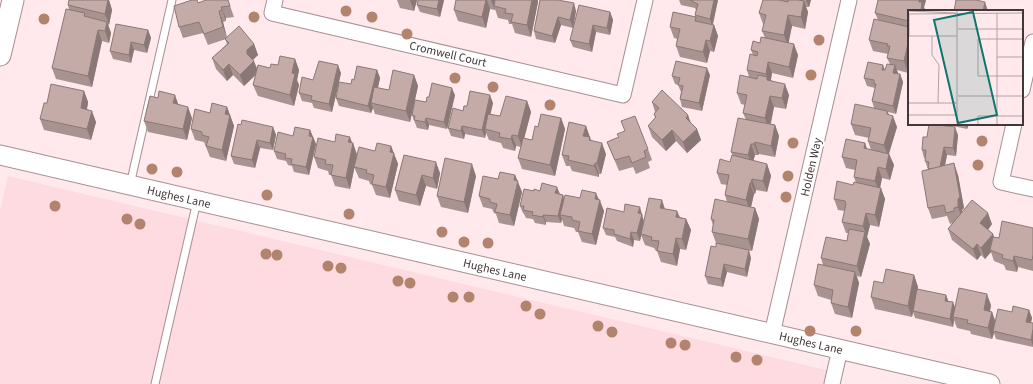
<svg xmlns="http://www.w3.org/2000/svg" width="1033" height="384" font-family="'Source Sans 3',sans-serif">
  <rect width="100%" height="100%" fill="#ffe9ed"/>
  <polygon fill="#fedae1" points="8,176 830,371 827,384 0,384 0,210"/>
  <g fill="none" stroke-linecap="round" stroke-linejoin="round">
    <g stroke="#a78e92" stroke-width="9">
      <g id="service">
        <polyline points="130,185 172,0"/>
        <polyline points="155,384 197,201"/>
      </g>
    </g>
    <g stroke="#a78e92" stroke-width="17">
      <g id="minor">
        <polyline points="275,0 272,13 623,95 645,0"/>
        <polyline points="1022,90 1033,42"/>
        <polyline points="1014,124 1001,182 1033,189"/>
        <polyline points="772,334 849,0"/>
        <polyline points="832,384 840,349"/>
      </g>
    </g>
    <g stroke="#a78e92" stroke-width="21">
      <polyline id="tertiary" points="0,155 990,384"/>
    </g>
    <g stroke="#a78e92" stroke-width="23">
      <polyline id="secondary" points="0,55 13,0"/>
    </g>
    <use href="#service" stroke="#fff" stroke-width="7"/>
    <use href="#minor" stroke="#fff" stroke-width="15"/>
    <use href="#tertiary" stroke="#fff" stroke-width="19"/>
    <use href="#secondary" stroke="#fff" stroke-width="21"/>
  </g>
  <g fill="#b2836d">
    <circle cx="346" cy="11" r="5.5"/>
    <circle cx="254" cy="17" r="5.5"/>
    <circle cx="372" cy="17" r="5.5"/>
    <circle cx="44" cy="19" r="5.5"/>
    <circle cx="407" cy="34" r="5.5"/>
    <circle cx="819" cy="40" r="5.5"/>
    <circle cx="811" cy="75" r="5.5"/>
    <circle cx="455" cy="78" r="5.5"/>
    <circle cx="493" cy="87" r="5.5"/>
    <circle cx="550" cy="105" r="5.5"/>
    <circle cx="982" cy="141" r="5.5"/>
    <circle cx="793" cy="143" r="5.5"/>
    <circle cx="978" cy="165" r="5.5"/>
    <circle cx="152" cy="169" r="5.5"/>
    <circle cx="177" cy="172" r="5.5"/>
    <circle cx="788" cy="176" r="5.5"/>
    <circle cx="267" cy="195" r="5.5"/>
    <circle cx="786" cy="197" r="5.5"/>
    <circle cx="55" cy="206" r="5.5"/>
    <circle cx="349" cy="214" r="5.5"/>
    <circle cx="127" cy="219" r="5.5"/>
    <circle cx="140" cy="224" r="5.5"/>
    <circle cx="442" cy="232" r="5.5"/>
    <circle cx="464" cy="242" r="5.5"/>
    <circle cx="488" cy="243" r="5.5"/>
    <circle cx="266" cy="254" r="5.5"/>
    <circle cx="277" cy="255" r="5.5"/>
    <circle cx="328" cy="266" r="5.5"/>
    <circle cx="341" cy="268" r="5.5"/>
    <circle cx="398" cy="281" r="5.5"/>
    <circle cx="410" cy="283" r="5.5"/>
    <circle cx="453" cy="297" r="5.5"/>
    <circle cx="469" cy="297" r="5.5"/>
    <circle cx="526" cy="306" r="5.5"/>
    <circle cx="540" cy="314" r="5.5"/>
    <circle cx="598" cy="326" r="5.5"/>
    <circle cx="810" cy="331" r="5.5"/>
    <circle cx="856" cy="331" r="5.5"/>
    <circle cx="612" cy="332" r="5.5"/>
    <circle cx="671" cy="343" r="5.5"/>
    <circle cx="685" cy="345" r="5.5"/>
    <circle cx="736" cy="357" r="5.5"/>
    <circle cx="757" cy="360" r="5.5"/>
  </g>
  <g fill="#a99390">
    <polygon points="69,0 109,0 112,10 109,25 108,24 111,33 109,43 102,41 92,87 56,79 52,68 69,10 68,5"/>
    <polygon points="228,0 234,17 226,18 226,21 223,22 227,38 254,44 258,55 253,60 257,68 270,68 295,59 299,70 297,80 299,85 294,106 258,96 253,85 256,75 244,86 233,75 227,81 216,69 212,58 227,44 225,39 226,39 208,45 203,33 183,38 179,27 198,3"/>
    <polygon points="397,0 417,0 414,11 400,8"/>
    <polygon points="444,0 440,17 420,12 417,5"/>
    <polygon points="456,0 538,0 538,2 531,37 515,33 512,24 509,24 508,20 498,18 495,9 495,10 490,9 486,28 458,21 454,10"/>
    <polygon points="540,0 576,11 573,28 561,25 555,43 536,39 534,31"/>
    <polygon points="679,0 718,0 713,25 714,25 718,36 714,52 710,51 707,63 680,57 676,46 677,39 674,38 670,27 695,17 695,15 696,10 695,8 681,5"/>
    <polygon points="763,0 811,0 809,7 806,7 808,12 805,29 792,26 788,43 798,55 793,78 772,73 771,80 789,95 786,109 774,107 771,124 775,125 779,136 775,157 759,154 758,155 755,155 753,161 767,164 771,176 767,192 756,190 755,194 754,194 751,207 755,208 759,219 752,251 716,243 712,232 713,225 711,219 727,202 725,195 727,185 721,184 717,173 730,162 733,156 731,152 746,120 743,113 745,105 741,104 737,93 749,77 747,70 753,55 751,50 765,38 762,31 764,24 763,24 759,13"/>
    <polygon points="878,0 926,0 924,7 909,11 909,69 908,73 897,70 898,74 900,74 903,82 896,114 888,112 889,115 897,127 889,154 894,165 890,180 882,178 880,188 885,199 879,227 870,225 867,237 870,244 861,277 857,276 859,283 852,318 835,314 831,303 831,300 818,296 814,285 823,265 821,258 847,241 848,233 846,233 842,222 845,211 838,210 834,199 856,183 854,177 855,170 846,168 842,157 865,143 867,149 871,150 868,141 869,138 855,135 851,124 874,108 872,101 875,88 867,86 864,78 885,70 890,64 887,58 888,54 873,51 869,40 878,20 875,13"/>
    <polygon points="610,12 613,20 610,35 596,32 592,52 573,47 570,40"/>
    <polygon points="148,30 151,38 147,53 134,50 131,63 113,59 110,51"/>
    <polygon points="377,70 380,78 378,88 389,90 414,75 418,86 410,122 375,114 373,108 371,113 339,106 336,98 351,84 354,80"/>
    <polygon points="341,73 332,112 314,108 312,103 302,101 299,93 313,80"/>
    <polygon points="710,75 702,111 682,107 680,99 681,92 678,85 675,84 672,76"/>
    <polygon points="84,91 88,102 87,110 96,122 91,140 44,130 40,119 47,103"/>
    <polygon points="455,95 447,129 429,125 428,130 417,128 412,115 426,102 429,97"/>
    <polygon points="527,101 531,112 524,138 532,140 538,127 561,118 565,129 555,176 522,169 518,158 521,147 516,146 515,151 503,148 501,143 489,140 486,133 485,138 465,134 464,139 451,136 448,128 467,106 493,103 490,114 500,116"/>
    <polygon points="652,102 691,123 697,129 701,140 687,153 676,141 666,151 652,137 648,126 655,118 654,114 655,112"/>
    <polygon points="179,105 192,118 187,140 148,132 144,121"/>
    <polygon points="227,107 234,126 226,161 210,157 204,142 195,140 191,129 210,113"/>
    <polygon points="943,124 969,124 967,129"/>
    <polygon points="241,125 273,127 276,135 273,150 260,148 255,168 234,164 231,156"/>
    <polygon points="586,126 591,141 606,154 601,174 599,174 599,177 572,171 570,166 566,166 562,155"/>
    <polygon points="310,130 316,144 309,175 294,172 292,166 288,165 286,161 277,159 274,151 293,136"/>
    <polygon points="617,134 648,149 652,160 648,162 650,168 636,174 633,167 619,171 607,142 619,137"/>
    <polygon points="958,135 956,156 947,155 945,166 958,175 964,208 962,210 962,212 992,224 988,230 993,234 994,237 999,238 1033,228 1033,271 1018,267 1017,272 1006,270 1004,265 994,261 991,252 985,259 981,255 977,260 952,240 948,229 953,223 950,224 947,216 932,219 928,208 928,169 925,161 925,158 924,158 922,150 927,137"/>
    <polygon points="335,142 353,143 357,155 350,189 335,186 331,175 329,175 328,171 318,168 314,157"/>
    <polygon points="391,146 398,164 390,198 376,195 372,185 370,184 369,181 359,178 354,167 375,151"/>
    <polygon points="404,155 440,173 437,189 426,186 420,206 399,201 395,190"/>
    <polygon points="515,175 522,192 514,226 499,223 496,214 494,213 492,209 483,207 479,196 498,179"/>
    <polygon points="476,176 468,213 441,207 437,196"/>
    <polygon points="534,191 563,195 564,199 580,198 600,200 604,211 596,245 582,242 578,232 576,232 574,228 564,226 562,219 561,223 546,222 546,225 535,223 533,219 526,218 524,214 523,213 520,206"/>
    <polygon points="665,209 677,211 680,217 686,219 691,230 686,250 680,249 677,266 661,262 657,251 656,251 654,248 645,245 641,235 640,241 634,240 633,247 617,241 615,237 606,235 603,228 624,212 643,215 642,216 644,221"/>
    <polygon points="711,246 751,258 747,277 727,272 723,287 708,284 705,276"/>
    <polygon points="914,275 918,287 917,291 946,295 948,301 955,307 991,305 990,311 992,312 995,322 1012,312 1029,310 1032,318 1031,323 1033,323 1033,347 996,339 994,333 992,339 971,334 970,331 957,328 954,320 953,327 915,318 913,312 912,317 875,309 871,297 883,283"/>
  </g>
  <g fill="#8a7876">
    <polygon points="104,0 109,0 112,10 109,25 105,14"/>
    <polygon points="410,0 417,0 414,11"/>
    <polygon points="439,0 444,0 440,17 437,9"/>
    <polygon points="486,0 487,0 490,9 486,28 482,17"/>
    <polygon points="491,0 497,0 494,6 495,9 495,10"/>
    <polygon points="532,0 538,0 538,2 531,37 527,25"/>
    <polygon points="714,0 718,0 712,26 710,19"/>
    <polygon points="806,0 811,0 809,7"/>
    <polygon points="919,0 926,0 924,7 926,11 921,11 919,2"/>
    <polygon points="804,1 808,12 805,29 801,17"/>
    <polygon points="985,2 988,11 983,11"/>
    <polygon points="574,3 576,11 573,28 570,20"/>
    <polygon points="221,7 226,18 226,21 222,10"/>
    <polygon points="219,11 223,22 227,38 223,27"/>
    <polygon points="610,12 613,20 610,35 607,28"/>
    <polygon points="788,15 792,26 788,46 784,35"/>
    <polygon points="558,17 561,25 555,43 552,36"/>
    <polygon points="107,22 111,33 109,43 105,31"/>
    <polygon points="593,25 596,32 592,52 589,44"/>
    <polygon points="714,25 718,36 714,52 710,41"/>
    <polygon points="98,30 102,41 92,87 88,76"/>
    <polygon points="148,30 151,38 147,53 144,45"/>
    <polygon points="909,39 909,69 908,73 904,61"/>
    <polygon points="706,40 710,51 707,63 703,52"/>
    <polygon points="131,42 134,50 131,63 129,55"/>
    <polygon points="254,44 258,55 251,61 254,61 258,72 244,86 240,75 247,50"/>
    <polygon points="794,44 798,55 793,78 789,67"/>
    <polygon points="295,59 299,70 297,80 299,85 294,106 290,95 292,73"/>
    <polygon points="768,62 772,73 770,84 767,80 767,78 766,74"/>
    <polygon points="229,64 233,75 227,81 223,70"/>
    <polygon points="338,65 341,73 332,112 329,104"/>
    <polygon points="883,65 886,73 882,70"/>
    <polygon points="895,65 898,73 896,81 893,73"/>
    <polygon points="707,68 710,75 702,111 699,103"/>
    <polygon points="377,70 380,78 374,104 371,103 373,108 371,113 368,106"/>
    <polygon points="900,74 903,82 896,114 893,106"/>
    <polygon points="414,75 418,86 410,122 406,111"/>
    <polygon points="785,84 789,95 786,109 782,98"/>
    <polygon points="452,88 455,95 447,129 444,122"/>
    <polygon points="84,91 88,102 85,119 81,108"/>
    <polygon points="175,95 179,106 173,103"/>
    <polygon points="490,95 493,103 487,130 485,129 486,133 485,138 482,130"/>
    <polygon points="770,96 774,107 769,129 765,118"/>
    <polygon points="527,101 531,112 522,147 518,136"/>
    <polygon points="188,107 192,118 187,140 183,129"/>
    <polygon points="227,107 234,126 226,161 222,150 225,114"/>
    <polygon points="92,111 96,122 91,140 87,129"/>
    <polygon points="887,111 891,122 893,116 897,127 888,156 884,145"/>
    <polygon points="688,115 692,126 686,118"/>
    <polygon points="426,118 429,125 428,130 425,122"/>
    <polygon points="561,118 565,129 555,176 550,165"/>
    <polygon points="965,124 969,124 967,129"/>
    <polygon points="775,125 779,136 775,157 771,146"/>
    <polygon points="462,126 465,134 464,139 461,131"/>
    <polygon points="586,126 594,149 583,136"/>
    <polygon points="273,127 276,135 273,150 270,143"/>
    <polygon points="955,127 958,135 956,156 953,148"/>
    <polygon points="697,129 701,140 687,153 683,142"/>
    <polygon points="310,130 316,144 309,175 306,167"/>
    <polygon points="672,130 676,141 666,151 662,140"/>
    <polygon points="512,135 516,146 515,151 511,139"/>
    <polygon points="350,137 353,145 353,143 357,155 350,189 346,178 348,142"/>
    <polygon points="257,140 260,148 255,168 252,160"/>
    <polygon points="755,142 759,154 758,155 754,144"/>
    <polygon points="602,143 606,154 601,174 597,163"/>
    <polygon points="865,143 869,155 864,148"/>
    <polygon points="751,144 755,155 752,166 748,155"/>
    <polygon points="391,146 398,164 390,198 386,187 390,152"/>
    <polygon points="944,147 947,155 942,178 939,170"/>
    <polygon points="889,154 894,165 890,180 886,169"/>
    <polygon points="436,162 440,173 437,189 433,178"/>
    <polygon points="595,163 599,174 599,177 594,166"/>
    <polygon points="954,163 958,175 964,208 962,210 962,218 958,207"/>
    <polygon points="472,164 476,176 468,213 464,202"/>
    <polygon points="767,164 771,176 767,192 763,181"/>
    <polygon points="878,167 882,178 879,192 875,181"/>
    <polygon points="422,175 426,186 420,206 416,195"/>
    <polygon points="515,175 522,192 514,226 510,215 514,180"/>
    <polygon points="752,179 756,190 755,194 751,183"/>
    <polygon points="750,183 754,194 750,211 746,200"/>
    <polygon points="557,187 560,194 555,193"/>
    <polygon points="881,188 885,199 879,227 875,215"/>
    <polygon points="596,193 604,211 596,245 592,234 595,199"/>
    <polygon points="563,195 565,203 560,215 562,219 561,223 558,216"/>
    <polygon points="662,200 666,212 660,208"/>
    <polygon points="640,207 644,222 640,241 637,233 638,213"/>
    <polygon points="755,208 759,219 752,251 748,239"/>
    <polygon points="677,211 681,223 676,217"/>
    <polygon points="866,213 870,225 867,237 863,226"/>
    <polygon points="988,213 992,224 984,235 980,223"/>
    <polygon points="543,215 546,222 546,225 543,217"/>
    <polygon points="686,219 691,230 686,250 682,239"/>
    <polygon points="631,232 634,240 633,247 630,239"/>
    <polygon points="865,232 870,244 861,277 857,266"/>
    <polygon points="993,234 997,245 990,250 991,252 985,259 981,248"/>
    <polygon points="676,238 680,249 677,266 673,254"/>
    <polygon points="977,244 981,255 977,260 973,249"/>
    <polygon points="749,250 751,258 747,277 745,269"/>
    <polygon points="1014,256 1018,267 1017,272 1013,261"/>
    <polygon points="724,264 727,272 723,287 721,279"/>
    <polygon points="855,272 859,283 852,318 848,307"/>
    <polygon points="914,275 918,287 913,311 913,312 912,317 908,306"/>
    <polygon points="987,294 991,305 988,321 984,310"/>
    <polygon points="946,295 949,303 945,301"/>
    <polygon points="953,302 956,310 953,317 954,320 953,327 950,319"/>
    <polygon points="1029,310 1032,318 1029,329 1026,322"/>
    <polygon points="992,312 996,323 993,331 994,333 992,339 988,328"/>
    <polygon points="1033,329 1033,346 1031,340"/>
  </g>
  <g fill="#c5aba8" stroke="#8a7876">
    <polygon points="69,0 108,0 105,14 68,5"/>
    <polygon points="192,0 197,0 198,3 206,0 228,0 230,6 221,7 222,10 219,11 223,27 204,34 199,22 179,27 174,6"/>
    <polygon points="418,0 439,0 437,9 417,5"/>
    <polygon points="456,0 486,0 482,17 454,10"/>
    <polygon points="495,0 532,0 527,25 511,22 513,14 505,13 506,9 494,6"/>
    <polygon points="540,0 558,0 574,3 570,20 558,17 552,36 534,31"/>
    <polygon points="690,0 714,0 710,19 695,15 698,4 693,2 693,1"/>
    <polygon points="763,0 779,0 788,2 788,0 798,0 804,1 801,17 788,15 784,35 762,31 766,15 759,13"/>
    <polygon points="878,0 919,0 919,2 922,2 921,11 909,11 909,21 875,13"/>
    <polygon points="956,0 976,0 985,2 983,11 954,11"/>
    <polygon points="579,5 610,12 607,28 593,25 589,44 570,40"/>
    <polygon points="66,9 85,13 84,16 107,22 105,31 98,30 88,76 52,68"/>
    <polygon points="673,12 696,17 695,21 714,25 710,41 706,40 703,52 676,46 680,29 670,27"/>
    <polygon points="874,19 909,27 909,39 904,61 887,58 890,46 887,46 888,44 869,40"/>
    <polygon points="116,24 148,30 144,45 131,42 129,55 110,51"/>
    <polygon points="239,26 254,44 247,50 247,54 254,61 240,75 229,64 223,70 212,58 229,43 225,39"/>
    <polygon points="761,37 794,44 789,67 768,62 766,74 747,70 750,54 757,56 758,52 751,50 753,41 760,43"/>
    <polygon points="280,56 295,59 292,73 295,74 290,95 253,85 258,65 270,68 271,64 278,65"/>
    <polygon points="319,61 338,65 329,104 311,100 312,96 299,93 302,77 313,80"/>
    <polygon points="676,61 707,68 699,103 680,99 683,86 678,85 680,78 672,76"/>
    <polygon points="868,62 883,65 882,70 885,70 887,64 895,65 893,73 900,74 893,106 872,101 876,84 874,84 874,80 864,78"/>
    <polygon points="357,66 377,70 368,106 336,98 339,82 351,84 352,79 354,80"/>
    <polygon points="393,70 414,75 406,111 371,103 374,87 389,90"/>
    <polygon points="740,75 757,79 758,75 767,77 767,80 785,84 782,98 770,96 765,118 743,113 747,95 737,93"/>
    <polygon points="432,83 452,88 444,122 426,118 425,122 414,120 415,116 412,115 415,100 426,102 427,97 429,97"/>
    <polygon points="51,84 84,91 81,108 92,111 87,129 40,119 44,103 47,103"/>
    <polygon points="662,90 688,115 686,118 697,129 683,142 672,130 662,140 648,126 656,117 654,114 659,108 652,102"/>
    <polygon points="159,91 175,95 173,103 188,107 183,129 144,121 150,96 158,98"/>
    <polygon points="470,91 490,95 482,130 462,126 461,131 448,128 453,108 463,111 464,106 467,106"/>
    <polygon points="506,96 527,101 518,136 512,135 511,139 499,137 500,133 485,129 488,114 500,116"/>
    <polygon points="212,103 227,107 225,114 230,115 222,150 206,146 209,137 202,135 202,132 191,129 195,109 210,113"/>
    <polygon points="855,104 887,111 887,114 893,116 884,145 868,141 871,128 851,124"/>
    <polygon points="541,114 561,118 550,165 518,158 523,138 532,140 535,126 538,127"/>
    <polygon points="635,116 648,149 644,151 646,157 632,163 629,156 615,160 607,142 619,137 617,134 625,131 621,121"/>
    <polygon points="738,118 775,125 771,146 755,142 754,144 751,144 748,155 731,152"/>
    <polygon points="242,120 273,127 270,143 257,140 252,160 231,156 238,124 241,125"/>
    <polygon points="569,122 586,126 583,136 590,137 589,140 602,143 597,163 595,163 594,166 568,160 569,156 562,155"/>
    <polygon points="929,124 955,127 953,148 944,147 940,167 931,169 928,168 929,162 925,161 926,150 922,150 923,137 927,137"/>
    <polygon points="295,127 310,130 309,136 313,137 306,167 291,164 292,159 285,158 286,154 274,151 278,132 293,136"/>
    <polygon points="336,134 350,137 348,142 353,143 346,178 331,175 333,165 325,164 326,160 314,157 318,138 335,142"/>
    <polygon points="846,139 865,143 864,148 889,154 886,169 878,167 875,181 854,177 857,160 842,157"/>
    <polygon points="377,143 391,146 390,152 394,153 386,187 372,184 374,175 366,173 367,170 354,167 359,147 375,151"/>
    <polygon points="404,155 436,162 433,178 422,175 416,195 395,190"/>
    <polygon points="732,155 767,164 763,181 752,179 751,183 750,183 746,200 725,195 729,175 717,173 720,159 730,162"/>
    <polygon points="445,158 472,164 464,202 437,196"/>
    <polygon points="954,163 960,197 958,199 958,207 954,208 954,211 946,213 944,205 928,208 922,173 922,171"/>
    <polygon points="500,172 515,175 514,180 518,181 510,215 495,212 497,204 490,202 490,199 479,196 483,176 498,179"/>
    <polygon points="837,181 853,185 854,182 881,188 875,215 866,213 863,226 842,222 846,204 845,201 834,199"/>
    <polygon points="542,183 557,187 555,193 563,195 558,216 543,215 543,217 532,215 533,212 523,210 524,206 520,206 524,189 534,191 534,189 540,191"/>
    <polygon points="582,190 596,193 595,199 600,200 592,234 578,231 580,222 572,220 572,217 560,215 565,195 580,198"/>
    <polygon points="649,198 662,200 660,208 677,211 676,217 686,219 682,239 676,238 673,254 657,251 659,241 651,240 652,237 641,234"/>
    <polygon points="715,199 755,208 748,239 712,232 714,220 711,219"/>
    <polygon points="972,200 988,213 980,223 993,234 981,248 977,244 973,249 948,229"/>
    <polygon points="625,204 640,207 638,213 642,214 637,233 631,232 630,239 614,234 614,230 603,228 607,208 624,212"/>
    <polygon points="1002,221 1033,228 1033,255 1032,260 1014,256 1013,261 1002,258 1003,255 990,250 993,237 999,238"/>
    <polygon points="849,229 865,232 857,266 821,258 826,237 847,241"/>
    <polygon points="716,243 749,250 745,269 724,264 721,279 705,276 711,246 716,247"/>
    <polygon points="818,264 855,272 848,307 831,303 833,290 814,285"/>
    <polygon points="886,269 914,275 908,306 871,297 874,281 883,283"/>
    <polygon points="959,288 987,294 984,310 992,312 988,328 967,323 968,320 953,317"/>
    <polygon points="917,289 946,295 945,301 953,302 950,319 913,311"/>
    <polygon points="1013,306 1029,310 1026,322 1033,323 1033,329 1031,340 993,331 998,309 1012,312"/>
  </g>
  <g text-anchor="middle" stroke-width="4" stroke-linejoin="round" paint-order="stroke">
    <g font-size="12" fill="#423739" stroke="#fff">
      <text transform="translate(448 54) rotate(13)" y="4">Cromwell Court</text>
      <text transform="translate(811 167) rotate(-77)" y="4">Holden Way</text>
      <text transform="translate(179 197) rotate(13)" y="4">Hughes Lane</text>
      <text transform="translate(495 270) rotate(13)" y="4">Hughes Lane</text>
      <text transform="translate(811 343) rotate(13)" y="4">Hughes Lane</text>
    </g>
  </g>
  <g transform="translate(908 10)">
    <rect width="115" height="115" fill="#ffe9ed"/>
    <path fill="none" stroke="#b3a2a5" stroke-width="1" d="M 0,1 L 49,3M 89,3 L 89,115M 0,4 L 115,3M 1,4 L 1,26 L 49,26M 50,19 L 115,19M 24,26 L 24,45 L 31,55 L 30,93M 115,29 L 70,29 L 70,66 L 115,66M 89,47 L 115,47M 50,86 L 115,86M 0,93 L 49,93M 0,105 L 49,105M 49,115 L 49,0M 70,115 L 70,106 L 115,106"/>
    <path fill="#0f766e" fill-opacity="0.15" stroke="#0f766e" stroke-width="2" d="M 65,2 L 89,105 L 50,113 L 26,10 Z"/>
    <rect width="115" height="115" fill="none" stroke="#423739" stroke-width="2"/>
  </g>
</svg>
